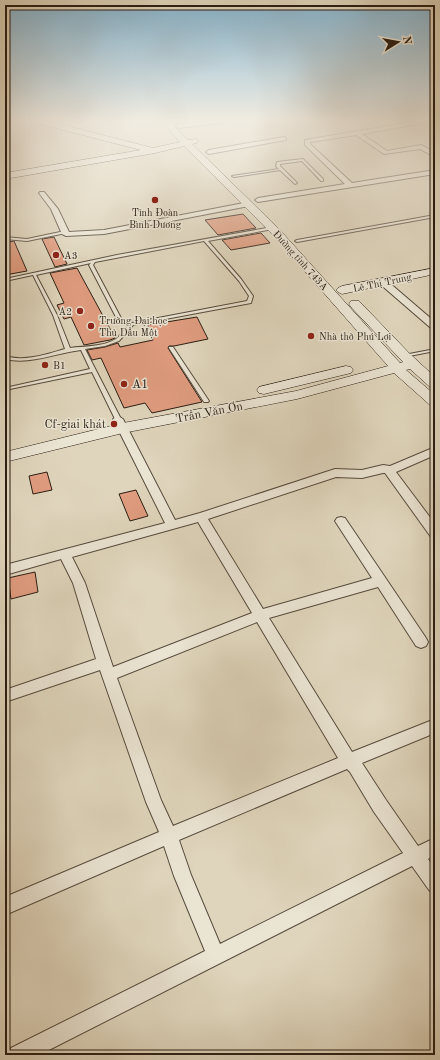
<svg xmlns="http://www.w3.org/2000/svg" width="440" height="1060" font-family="'Old Standard TT',serif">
  <rect width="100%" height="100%" fill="#dfd5bc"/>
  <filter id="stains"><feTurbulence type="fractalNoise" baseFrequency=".005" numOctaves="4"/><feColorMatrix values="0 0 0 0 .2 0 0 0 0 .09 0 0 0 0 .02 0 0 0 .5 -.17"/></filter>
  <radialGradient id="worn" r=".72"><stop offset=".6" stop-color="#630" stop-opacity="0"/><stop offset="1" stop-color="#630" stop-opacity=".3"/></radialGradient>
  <g fill="#e09c7f" stroke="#2a1d13">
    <polygon points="243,214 256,228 218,235 205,220"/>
    <polygon points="261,233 270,243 231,250 222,240"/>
    <polygon points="54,237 67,264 55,267 42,239"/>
    <polygon points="14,241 27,271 5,275 5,243"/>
    <polygon points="77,268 115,338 110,340 84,345 71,317 64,319 57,305 64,303 50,273"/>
    <polygon points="197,317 208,339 174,346 169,346 168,348 202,402 152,413 145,403 124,408 101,358 92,360 87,350 105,347 118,343 120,347 153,340 149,331 148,325"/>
    <polygon points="47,472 52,490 33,494 29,476"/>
    <polygon points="136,490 148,516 130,521 119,494"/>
    <polygon points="35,572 38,592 11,599 8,578"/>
  </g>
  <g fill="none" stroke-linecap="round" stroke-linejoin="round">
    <g stroke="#574b3d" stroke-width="2">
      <g id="lane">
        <polygon points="303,159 323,179 323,181 321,181 302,161 280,164 280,166 297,183 295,184 280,170 234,177 232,176 279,169 276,166 277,162"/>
        <polygon points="435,215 435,217 297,242 295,241 297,240"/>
        <path d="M 272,227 L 273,227 L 273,229 L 208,241 L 241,279 L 253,296 L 251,303 L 133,325 L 119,341 L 105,346 L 85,349 L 121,419 L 120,420 L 118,421 L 115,419 L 92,372 L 5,390 L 5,388 L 90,369 L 81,350 C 55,353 31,365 5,359 L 5,351 L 7,352 L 9,357 C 28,361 47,354 65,349 L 53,315 L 33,275 L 5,281 L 5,279 L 117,255 ZM 204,241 L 239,281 L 249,296 L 247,301 L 132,323 L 122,320 L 93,265 L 95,262 ZM 91,263 L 89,265 L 118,321 L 129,325 C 125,329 121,335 116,339 C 103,347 85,346 70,348 L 57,315 L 36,275 Z"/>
        <polygon points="65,231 66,231 66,233 27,241 5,239 5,237 27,239"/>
        <polygon points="169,347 173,347 209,401 208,402 204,402 169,348"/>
        <polygon points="435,349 435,351 404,357 402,356 404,355"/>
      </g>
    </g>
    <g stroke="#574b3d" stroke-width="2">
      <g id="street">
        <polygon points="215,120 230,120 227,122 179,128 176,126 179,124"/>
        <polygon points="424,120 435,120 435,121 362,134 387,151 421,145 435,152 435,157 420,149 384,154 356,135 310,142 310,144 352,183 435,170 435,174 258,202 255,200 258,198 345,184 305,145 305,140"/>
        <polygon points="284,137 286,138 286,140 209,154 206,152 209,150"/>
        <polygon points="40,192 44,192 58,209 69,232 104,230 249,202 252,204 249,206 104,234 66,236 62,234 51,209 39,193"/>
        <polygon points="380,280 386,280 435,322 435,330 432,329 380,284"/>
        <path d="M 118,416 L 123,419 L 175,520 L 200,513 L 335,469 L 362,470 L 383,465 L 390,466 L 435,447 L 435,455 L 396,472 L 435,524 L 435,538 L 431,537 L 385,473 L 383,473 L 362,478 L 336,477 L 208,519 L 263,609 L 372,578 L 335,521 L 337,518 L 341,517 L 345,518 L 426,638 L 428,642 L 426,646 L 421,648 L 416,646 L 378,587 L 269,618 L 352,752 L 435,719 L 435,733 L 362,763 L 386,800 L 418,846 L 435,838 L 435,855 L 428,859 L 435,869 L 435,893 L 429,890 L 412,866 L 39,1055 L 8,1055 L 11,1048 L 205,951 L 174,876 L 164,846 L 5,915 L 5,897 L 159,832 L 146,802 L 100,670 L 5,702 L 5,690 L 96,659 L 73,583 L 61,559 L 5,575 L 5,565 L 165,523 L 113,419 ZM 198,522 L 252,613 L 113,667 L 85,583 L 72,557 ZM 257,622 L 338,758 L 173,826 L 161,800 L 117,678 ZM 347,769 L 350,772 L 374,812 L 403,853 L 220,944 L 191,875 L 179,840 Z"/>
      </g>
    </g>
    <g stroke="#2a1d13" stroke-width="1">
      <g id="secondary">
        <polygon points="31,120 44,120 153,148 180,142 160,120 168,120 188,140 197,139 198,141 197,143 192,144 279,229 400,363 403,362 351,307 349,304 351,301 359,301 409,353 435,377 435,388 430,387 410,369 406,370 435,395 435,406 430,405 394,373 297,399 123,433 5,462 5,452 123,423 296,391 388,366 271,233 184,146 155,153 5,179 5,173 141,150 32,122"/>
        <polygon points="435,268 435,274 342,294 338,292 336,290 338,288 342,286"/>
        <polygon points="346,366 351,367 353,370 351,373 264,394 259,393 257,390 259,387"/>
      </g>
    </g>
    <use href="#lane" fill="#eae4d3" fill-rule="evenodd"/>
    <use href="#street" fill="#eae4d3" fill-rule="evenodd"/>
    <use href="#secondary" fill="#eae4d3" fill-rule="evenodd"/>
  </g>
  <linearGradient id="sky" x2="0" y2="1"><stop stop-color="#86b6d2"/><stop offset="0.45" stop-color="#f1ece1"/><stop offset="1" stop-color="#f1ece1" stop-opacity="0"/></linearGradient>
  <rect width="440" height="268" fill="url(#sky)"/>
  <g fill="#8f2418" stroke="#eae4d3" stroke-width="1.5">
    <circle cx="155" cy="200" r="4"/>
    <circle cx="56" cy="255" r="4"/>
    <circle cx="80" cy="311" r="4"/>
    <circle cx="91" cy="326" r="4"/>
    <circle cx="311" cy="336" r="4"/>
    <circle cx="45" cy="365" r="4"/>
    <circle cx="124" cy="384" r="4"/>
    <circle cx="114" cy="424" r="4"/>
  </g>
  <g text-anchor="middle" stroke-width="3" stroke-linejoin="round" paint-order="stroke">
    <g font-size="10" fill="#2a1d13" stroke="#eae4d3" text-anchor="start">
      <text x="155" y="216" text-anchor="middle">Tỉnh Đoàn<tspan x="155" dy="12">Bình Dương</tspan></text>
      <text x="64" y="259">A3</text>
      <text x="72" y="315" text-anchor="end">A2</text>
      <text x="99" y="324">Trường Đại học<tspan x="99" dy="12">Thủ Dầu Một</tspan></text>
      <text x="319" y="340">Nhà thờ Phú Lợi</text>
      <text x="53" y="369">B1</text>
    </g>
    <g font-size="10" fill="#2a1d13" stroke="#eae4d3">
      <text transform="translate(301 260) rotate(48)" y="4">Đường tỉnh 743A</text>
      <text transform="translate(382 282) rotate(-12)" y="4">Lê Thị Trung</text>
    </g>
    <g font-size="12" fill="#2a1d13" stroke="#eae4d3" text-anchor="start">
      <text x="132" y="388">A1</text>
      <text x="106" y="428" text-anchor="end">Cf-giai khát</text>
    </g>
    <g font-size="12" fill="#2a1d13" stroke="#eae4d3">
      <text transform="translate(209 412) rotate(-11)" y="4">Trần Văn Ơn</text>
    </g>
  </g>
  <rect width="440" height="1060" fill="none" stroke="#dfd5bc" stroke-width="20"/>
  <rect x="6" y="6" width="428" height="1048" fill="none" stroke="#2a1d13" stroke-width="2"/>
  <rect x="10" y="10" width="420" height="1040" fill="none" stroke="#2a1d13"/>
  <g transform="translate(398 42) rotate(79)" stroke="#eae4d3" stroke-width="3" paint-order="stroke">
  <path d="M0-3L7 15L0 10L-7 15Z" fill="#2a1d13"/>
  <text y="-6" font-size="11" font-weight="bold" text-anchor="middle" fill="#2a1d13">N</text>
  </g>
  <rect width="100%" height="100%" filter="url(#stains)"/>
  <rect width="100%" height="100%" fill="url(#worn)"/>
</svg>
